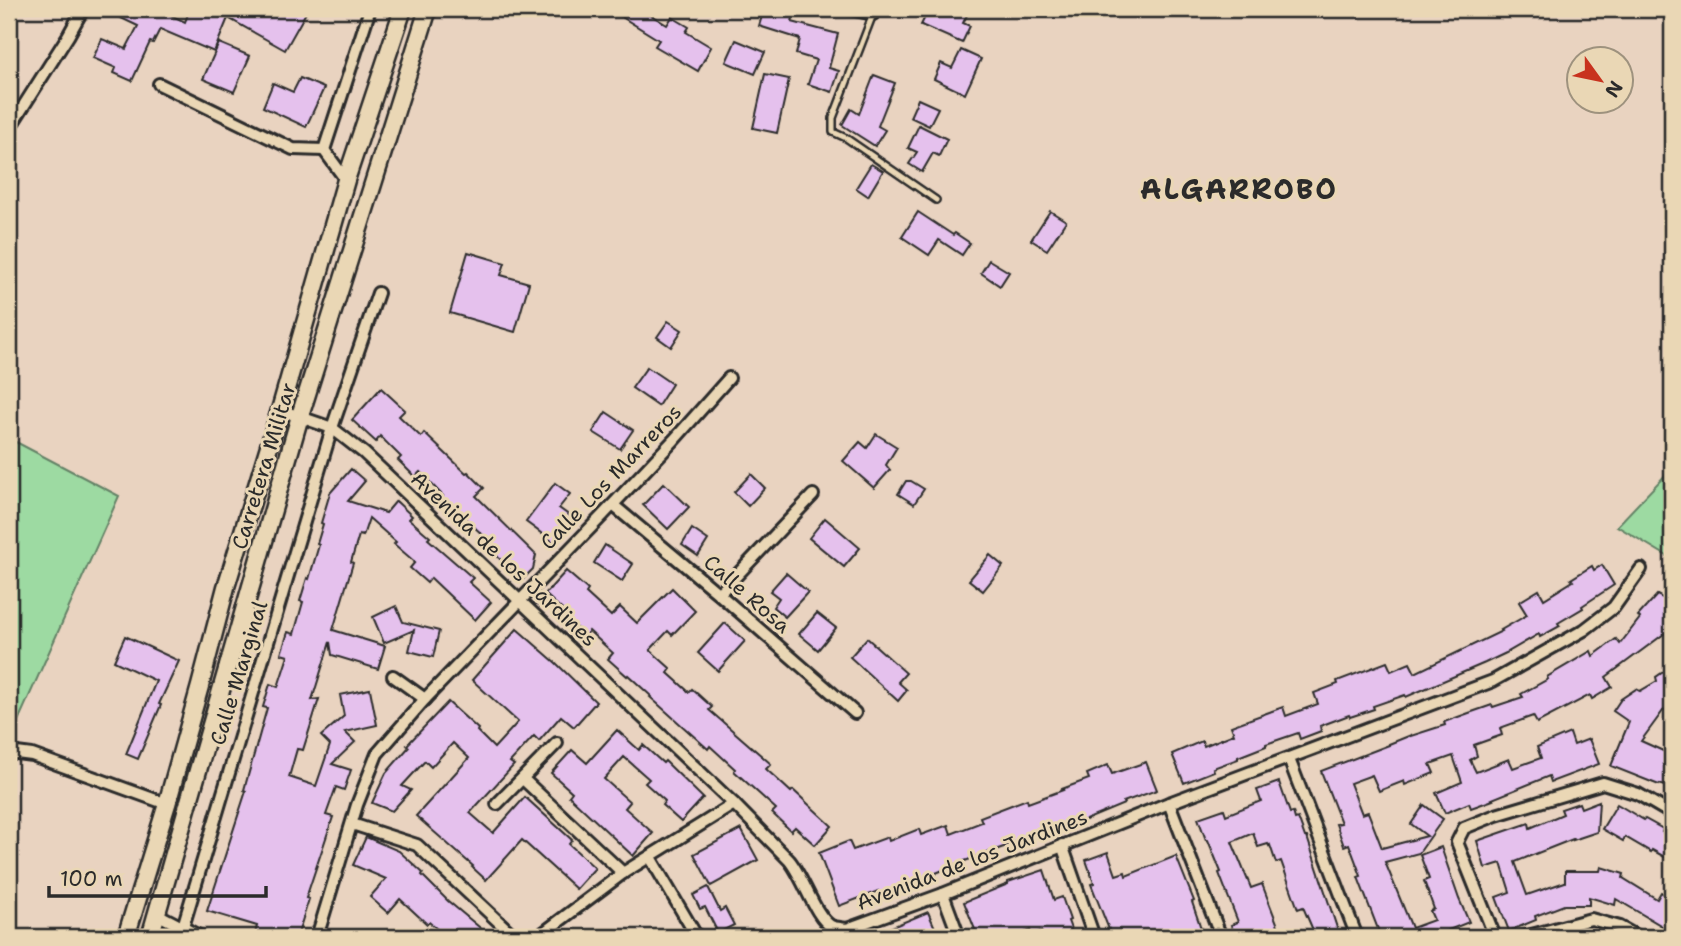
<svg xmlns="http://www.w3.org/2000/svg" width="1681" height="946" font-family="'Shantell Sans',sans-serif">
  <rect width="100%" height="100%" fill="#e9d3c0"/>
  <filter id="ink" filterUnits="userSpaceOnUse"><feTurbulence type="fractalNoise" baseFrequency=".0143" numOctaves="2"/><feDisplacementMap in="SourceGraphic" scale="14" xChannelSelector="R" yChannelSelector="G"/><feConvolveMatrix kernelMatrix="1 2 1 2 8 2 1 2 1" color-interpolation-filters="sRGB"/></filter>
  <g filter="url(#ink)">
    <g fill="#9ddaa2" stroke="#648266" stroke-width="2">
      <polygon points="16,442 119,496 14,730 9,732 9,454"/>
      <polygon points="1672,468 1672,559 1617,526"/>
    </g>
    <g fill="#e5c1ed" stroke="#2b2b2b" stroke-width="2">
      <polygon points="125,9 158,9 185,22 190,9 308,9 285,50 228,18 214,52 160,29 153,43 150,42 132,81 114,73 116,68 93,58 102,39 126,49 138,26 121,18"/>
      <polygon points="609,9 641,9 667,25 672,17 689,27 686,32 711,47 698,71 655,46 659,40"/>
      <polygon points="764,9 780,9 794,13 792,22 838,34 829,68 839,71 832,92 808,84 816,60 796,54 800,39 759,26"/>
      <polygon points="929,9 970,9 963,23 970,26 962,43 921,25"/>
      <polygon points="736,40 765,52 755,74 726,62"/>
      <polygon points="219,43 250,56 234,92 203,79"/>
      <polygon points="961,50 981,59 965,94 934,79 941,63 952,68"/>
      <polygon points="765,74 789,79 777,133 753,128"/>
      <polygon points="874,75 895,83 878,126 885,130 875,146 842,125 851,109 859,114"/>
      <polygon points="300,78 324,88 306,127 263,107 273,83 293,92"/>
      <polygon points="918,99 938,108 929,126 910,117"/>
      <polygon points="919,125 947,139 939,156 933,153 922,172 909,164 917,152 908,148"/>
      <polygon points="871,164 883,171 868,196 856,188"/>
      <polygon points="1050,211 1066,221 1047,250 1031,240"/>
      <polygon points="918,212 953,235 955,233 970,243 962,255 939,240 929,255 902,237"/>
      <polygon points="468,252 505,263 501,275 529,283 515,332 450,313"/>
      <polygon points="989,260 1009,272 1000,286 981,273"/>
      <polygon points="668,321 682,330 671,347 657,337"/>
      <polygon points="647,367 672,384 658,406 632,388"/>
      <polygon points="381,388 405,410 399,416 421,437 424,433 466,473 468,472 484,488 476,496 536,555 533,569 522,580 480,540 484,536 459,513 457,515 440,499 443,496 420,472 415,477 398,460 401,457 380,436 376,442 352,420"/>
      <polygon points="606,412 633,430 620,449 593,432"/>
      <polygon points="876,434 897,447 886,465 890,470 874,488 843,461 860,442 867,448"/>
      <polygon points="351,469 365,481 348,501 386,513 396,501 412,516 409,519 430,537 428,539 473,578 469,582 491,602 475,620 431,578 427,583 410,568 415,562 394,544 396,542 369,518 363,536 359,535 351,562 353,563 333,630 385,646 378,669 332,655 330,642 312,700 319,699 303,750 297,749 289,777 316,786 330,745 321,736 344,716 340,695 370,689 377,725 345,732 355,742 332,764 351,770 344,790 336,787 326,815 333,817 306,898 309,899 297,937 254,937 257,926 207,911 246,791 244,790 267,708 263,707 270,684 278,687 288,656 281,654 288,632 294,634 303,602 300,601 307,578 309,579 319,545 317,544 323,524 321,523 330,493"/>
      <polygon points="751,474 765,488 748,506 734,492"/>
      <polygon points="906,481 911,481 924,489 914,504 898,494"/>
      <polygon points="555,483 570,494 559,508 574,519 556,544 526,522"/>
      <polygon points="664,483 689,507 668,529 643,505"/>
      <polygon points="825,518 860,548 844,567 809,538"/>
      <polygon points="692,529 708,540 698,556 682,545"/>
      <polygon points="605,545 633,564 622,581 594,563"/>
      <polygon points="990,555 1003,566 983,591 969,580"/>
      <polygon points="1602,565 1614,585 1582,606 1583,608 1558,623 1560,626 1540,637 1539,634 1506,653 1485,663 1406,697 1405,695 1373,706 1374,709 1350,717 1349,715 1320,726 1321,731 1300,739 1298,733 1266,744 1266,746 1238,757 1238,759 1213,768 1214,771 1184,783 1172,754 1202,741 1204,746 1234,734 1231,726 1283,707 1286,716 1318,704 1314,693 1338,684 1337,681 1387,662 1391,671 1410,663 1415,673 1502,631 1501,630 1527,615 1519,602 1539,590 1544,599 1573,581 1571,579 1592,566 1594,570"/>
      <polygon points="566,571 588,590 586,593 611,616 620,607 637,623 672,588 695,611 672,635 668,631 650,650 671,669 668,673 689,692 692,689 712,707 709,710 771,764 766,769 791,792 793,790 832,826 815,845 795,827 791,831 772,813 776,809 734,771 735,769 710,746 708,749 650,697 651,696 628,675 627,676 608,659 613,653 589,631 585,636 567,620 570,617 545,594"/>
      <polygon points="786,573 808,592 785,617 773,607 779,598 770,591"/>
      <polygon points="1657,595 1672,603 1672,628 1606,677 1612,687 1592,699 1590,695 1537,723 1533,716 1500,728 1502,735 1474,745 1477,756 1470,760 1476,772 1509,759 1513,768 1541,758 1537,747 1570,733 1574,745 1589,739 1599,764 1551,782 1549,776 1492,799 1493,800 1471,808 1469,803 1445,813 1436,793 1462,782 1453,756 1430,764 1434,773 1405,785 1404,781 1379,791 1372,775 1350,783 1362,814 1368,812 1382,848 1427,836 1411,824 1424,805 1443,819 1419,853 1385,862 1412,928 1434,920 1430,911 1434,909 1424,881 1429,879 1420,855 1441,847 1459,899 1469,922 1431,937 1381,937 1358,877 1361,876 1349,844 1344,846 1336,824 1341,823 1321,771 1389,745 1389,744 1411,735 1411,736 1445,725 1444,722 1469,713 1492,705 1493,707 1523,697 1521,694 1548,679 1547,677 1591,651 1593,656 1616,639 1620,644 1640,618 1638,616"/>
      <polygon points="396,606 403,622 439,631 433,657 409,651 414,630 384,643 373,617"/>
      <polygon points="817,613 836,628 818,650 799,634"/>
      <polygon points="725,623 745,641 718,671 698,653"/>
      <polygon points="517,629 556,663 596,702 574,727 561,716 539,741 534,736 510,762 514,765 470,813 493,833 525,797 572,840 569,844 595,868 576,889 522,840 486,880 472,867 473,866 416,816 469,758 453,743 431,767 425,761 402,786 411,790 392,811 372,803 386,773 409,747 407,745 448,702 478,729 477,731 494,748 518,722 472,680"/>
      <polygon points="125,636 179,661 159,704 161,705 138,759 126,754 156,681 114,661"/>
      <polygon points="867,638 906,673 898,682 907,690 898,701 850,657"/>
      <polygon points="1672,666 1672,705 1663,711 1641,741 1672,755 1672,790 1660,784 1659,785 1611,766 1629,722 1613,711 1621,699 1636,689 1640,691 1657,681 1656,677"/>
      <polygon points="617,730 639,750 643,745 663,763 665,761 703,798 681,822 662,805 665,801 645,783 649,779 624,757 604,779 630,802 625,808 653,833 633,856 569,796 572,792 551,773 572,750 587,763"/>
      <polygon points="1146,762 1157,790 1123,802 1124,804 1076,824 1074,819 1043,831 1012,844 962,862 936,873 936,875 880,897 878,891 839,906 819,853 849,841 853,850 888,837 889,841 919,829 921,835 948,825 951,834 982,822 980,817 1027,799 1028,803 1063,790 1062,789 1089,779 1087,774 1108,765 1112,774"/>
      <polygon points="1279,782 1290,813 1293,812 1295,819 1298,818 1305,837 1307,837 1340,937 1316,937 1303,907 1298,909 1281,861 1276,863 1270,845 1269,846 1268,844 1258,847 1253,833 1232,842 1251,888 1262,884 1280,931 1275,933 1277,937 1236,937 1231,925 1238,922 1219,873 1221,872 1208,840 1206,840 1198,818 1224,809 1226,815 1261,801 1257,790"/>
      <polygon points="1599,801 1597,832 1573,840 1573,839 1515,862 1527,895 1565,882 1565,871 1600,871 1601,867 1624,874 1623,878 1657,899 1661,892 1672,898 1672,924 1669,930 1616,899 1615,905 1589,897 1589,905 1564,905 1535,916 1536,920 1509,931 1496,897 1510,892 1501,863 1485,868 1477,841 1529,823 1530,828 1563,814 1561,809 1579,803 1581,808"/>
      <polygon points="1617,804 1644,820 1645,819 1663,829 1662,832 1672,838 1672,861 1652,850 1651,852 1625,837 1623,841 1602,829"/>
      <polygon points="741,829 758,860 711,886 694,854"/>
      <polygon points="366,837 399,851 423,873 422,875 448,901 491,937 446,937 429,922 427,924 400,899 388,913 370,897 386,879 353,865"/>
      <polygon points="1108,852 1116,875 1125,872 1126,876 1176,856 1194,901 1192,902 1204,937 1112,937 1091,884 1094,883 1086,860"/>
      <polygon points="1044,870 1054,900 1062,897 1070,920 1068,921 1074,937 1044,937 1041,931 1032,935 1030,930 1013,937 978,937 964,902 1008,884 1008,882"/>
      <polygon points="708,887 720,911 725,908 734,925 718,933 705,907 700,909 693,895"/>
      <polygon points="928,912 939,937 868,937"/>
    </g>
    <g fill="none" stroke-linecap="round" stroke-linejoin="round">
      <g stroke="#2b2b2b" stroke-width="10">
        <polyline id="service" points="875,9 833,118 833,132 846,138 936,200"/>
      </g>
      <g stroke="#2b2b2b" stroke-width="16">
        <g id="minor">
          <polyline points="851,9 873,14"/>
          <polyline points="159,84 293,149 324,150"/>
          <polyline points="9,129 68,36 83,9"/>
          <polyline points="324,150 370,9"/>
          <polyline points="324,150 346,180"/>
          <path d="M 280,410 L 332,428 L 364,453 L 734,804 L 789,860 C 803,876 815,917 831,926 C 835,928 842,928 847,929 L 943,894 L 1169,803 L 1493,681 L 1584,630 L 1614,607 L 1641,569"/>
          <polyline points="613,505 719,594 855,713"/>
          <polyline points="719,594 813,495"/>
          <polyline points="393,676 425,699"/>
          <polyline points="9,752 32,755 167,804"/>
          <polyline points="1289,759 1357,937"/>
          <polyline points="523,779 623,873"/>
          <polyline points="1169,803 1221,937"/>
          <polyline points="497,804 557,743"/>
          <polyline points="352,824 417,845 515,937"/>
          <polyline points="1062,845 1094,937"/>
          <polyline points="650,857 697,937"/>
          <polyline points="943,894 959,937"/>
          <polyline points="157,914 201,937"/>
          <polyline points="180,937 332,428 378,293"/>
          <polyline points="317,937 357,805 377,754 425,699 602,516 674,440 729,378"/>
          <polyline points="538,937 623,873 734,804"/>
          <polyline points="1495,937 1457,842 1464,828 1496,815 1603,783 1638,794 1672,814"/>
          <polyline points="1524,937 1591,919 1620,927 1638,937"/>
        </g>
      </g>
      <g stroke="#2b2b2b" stroke-width="21">
        <g id="secondary">
          <polyline points="126,937 167,804 200,686 226,587 280,410 346,180 403,9"/>
          <polyline points="150,937 300,416 428,9"/>
        </g>
      </g>
      <use href="#service" stroke="#ead7b5" stroke-width="5"/>
      <use href="#minor" stroke="#ead7b5" stroke-width="10"/>
      <use href="#secondary" stroke="#ead7b5" stroke-width="16"/>
    </g>
  </g>
  <g text-anchor="middle" stroke-width="6" stroke-linejoin="round" paint-order="stroke">
    <g font-size="21" fill="#2b2b2b" stroke="#ead7b5">
      <text transform="translate(264 466) rotate(-73)" y="7">Carretera Militar</text>
      <text transform="translate(611 477) rotate(-46)" y="7">Calle Los Marreros</text>
      <text transform="translate(504 559) rotate(43)" y="7">Avenida de los Jardines</text>
      <text transform="translate(747 594) rotate(41)" y="7">Calle Rosa</text>
      <text transform="translate(239 673) rotate(-73)" y="7">Calle Marginal</text>
      <text transform="translate(972 860) rotate(-21)" y="7">Avenida de los Jardines</text>
    </g>
    <g font-size="28" font-weight="bold" letter-spacing="2" fill="#2b2b2b" stroke="#ead7b5">
      <text x="1239" y="199">ALGARROBO</text>
    </g>
  </g>
  <rect width="1681" height="946" fill="none" stroke="#ead7b5" stroke-width="35"/>
  <rect x="18" y="18" width="1646" height="911" fill="none" stroke="#2b2b2b" stroke-width="2.5" filter="url(#ink)"/>
  <g transform="translate(1600 80) rotate(123)"><circle r="33" fill="#ead7b5" stroke="#9e927e" stroke-width="2"/>
  <path d="M0-5L12 26L0 18L-12 26Z" fill="#c8321e"/>
  <text y="-10" font-size="19" font-weight="bold" text-anchor="middle" fill="#2b2b2b">N</text>
  </g>
  <path d="M49 886v10h217v-10" fill="none" stroke="#2b2b2b" stroke-width="3.5"/>
  <text x="60" y="886" font-size="21" fill="#2b2b2b" stroke="#ead7b5" stroke-width="5" paint-order="stroke">100 m</text>
</svg>
